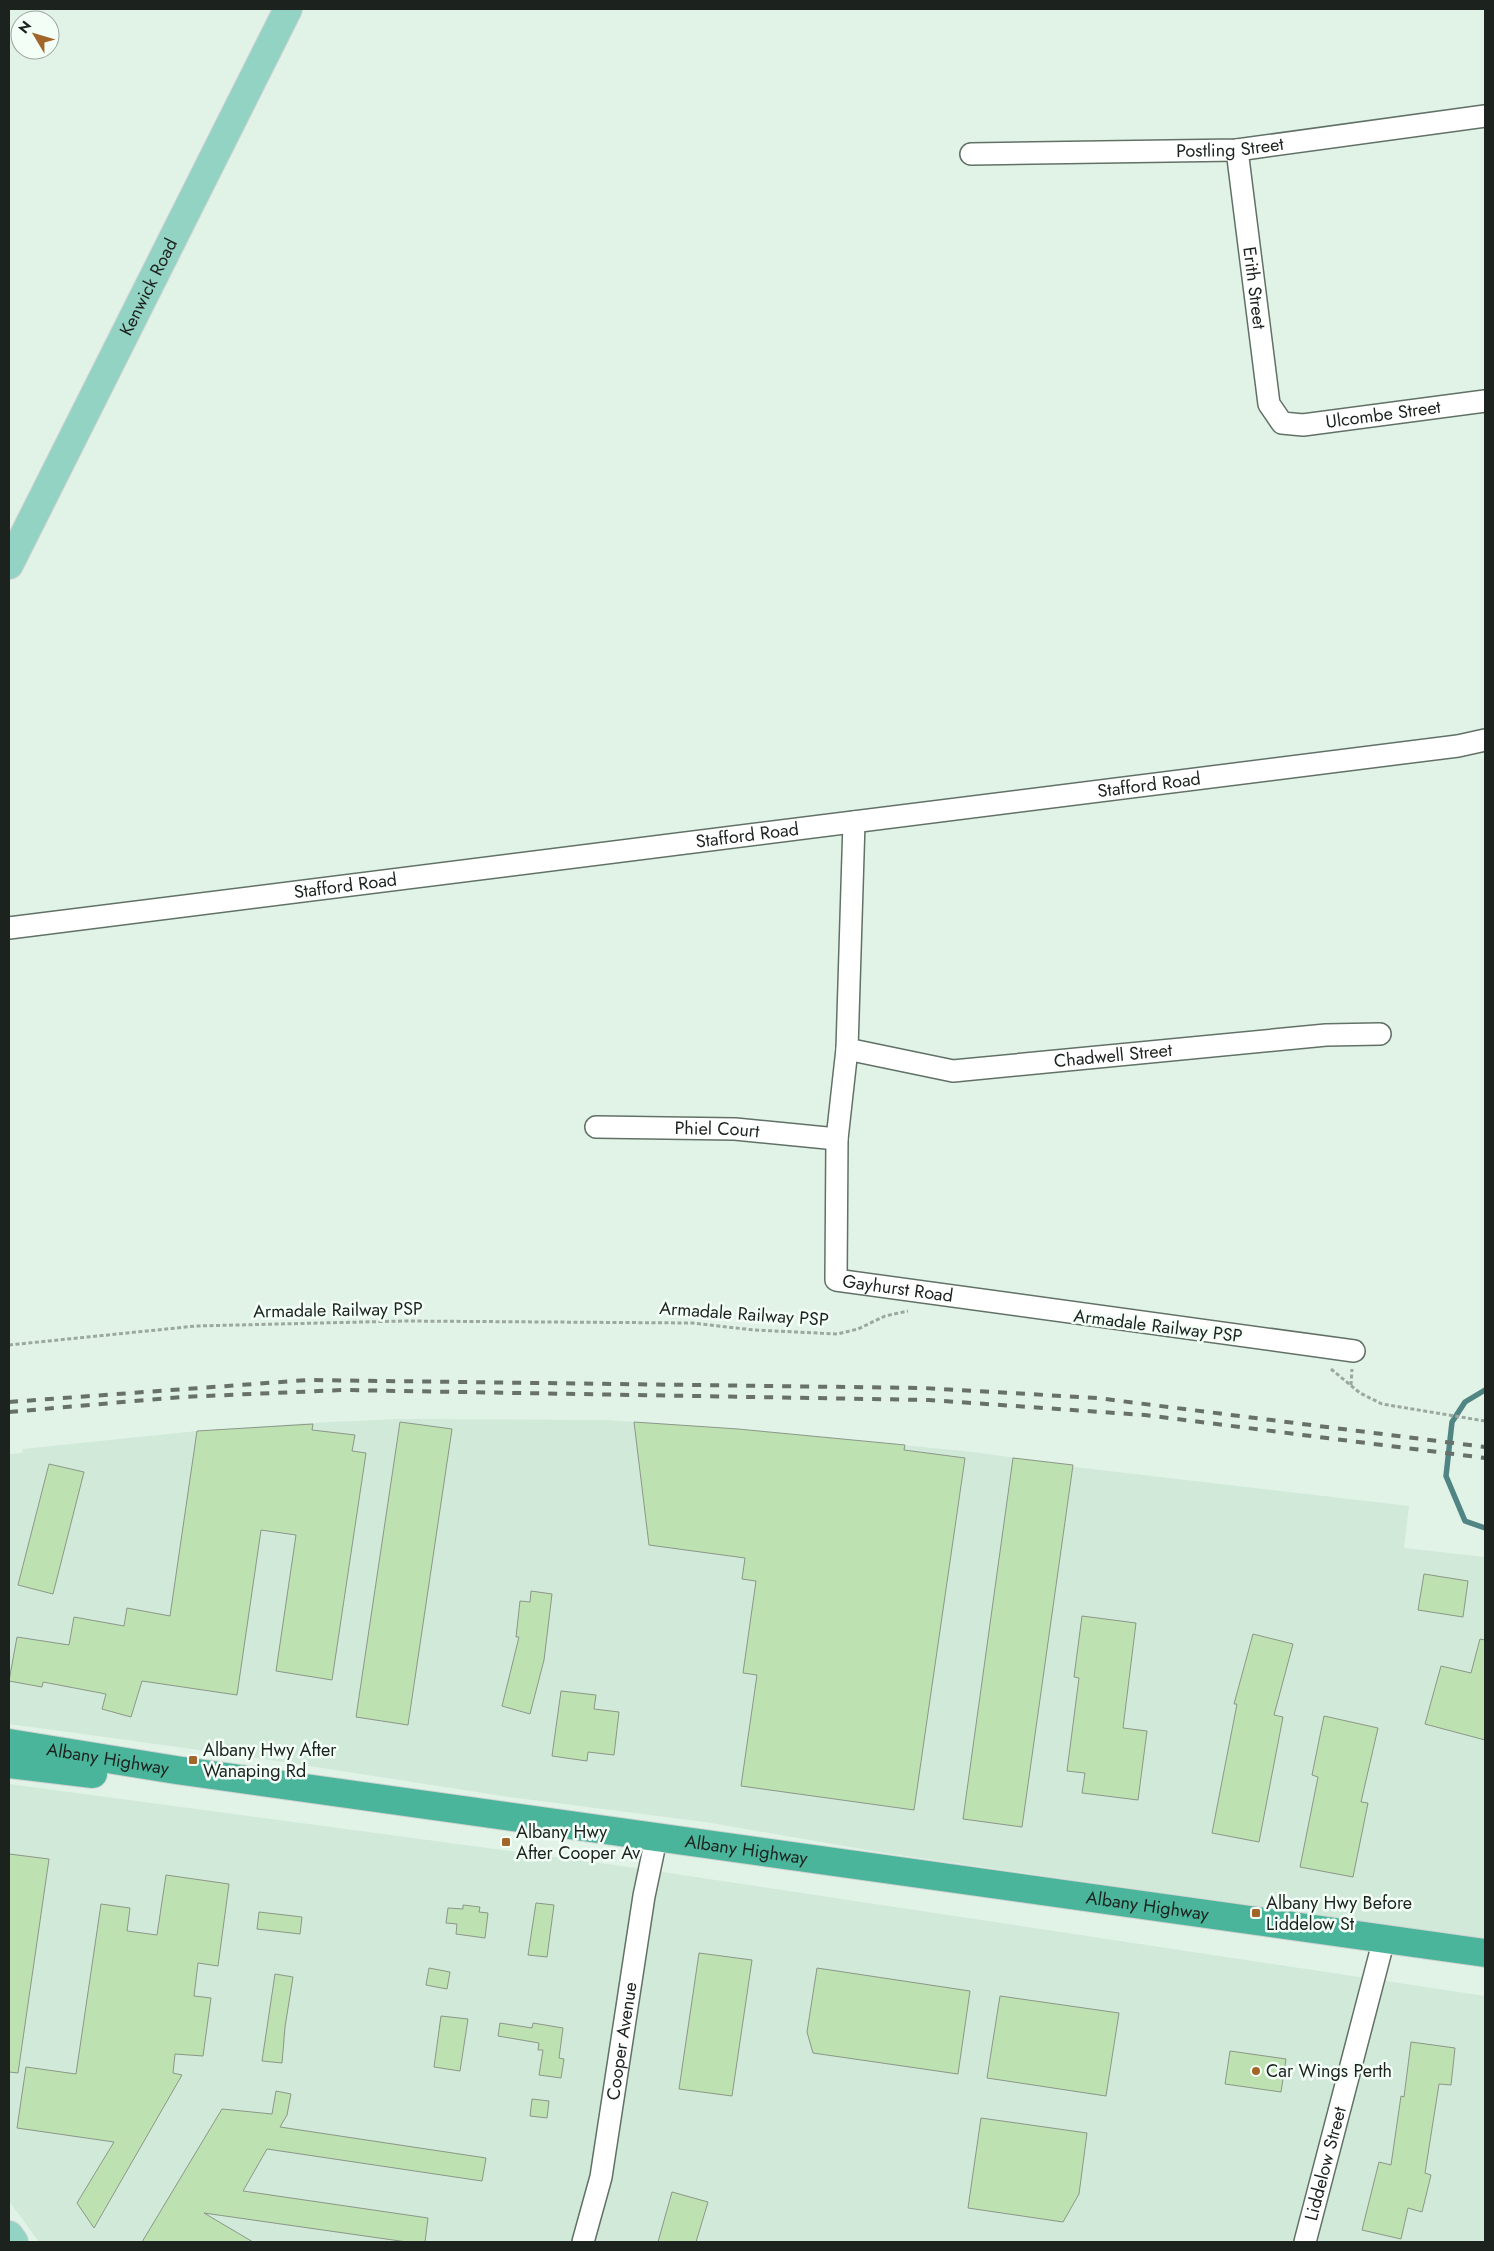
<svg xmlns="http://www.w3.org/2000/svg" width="1494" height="2251" font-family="Jost,sans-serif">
  <rect width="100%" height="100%" fill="#e1f3e7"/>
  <g fill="#d0e9d8">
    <polygon points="399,1419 607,1420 738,1429 963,1451 1073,1465 1074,1467 1409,1506 1404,1548 1485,1557 1485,1939 885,1853 705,1822 509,1797 251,1757 9,1724 9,1454 22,1453 23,1449 197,1431 309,1423"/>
    <polygon points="9,1784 636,1868 1485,1996 1485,2242 39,2242 9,2201"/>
  </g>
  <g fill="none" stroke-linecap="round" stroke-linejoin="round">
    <polyline stroke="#518583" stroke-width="5.5" points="1485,1390 1465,1402 1452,1422 1446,1476 1465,1521 1485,1528"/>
  </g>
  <g fill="#bee1b2" stroke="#8c9788">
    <polygon points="400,1422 452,1429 408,1725 356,1717"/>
    <polygon points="634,1422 738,1429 905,1445 904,1450 965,1458 914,1810 741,1786 757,1675 743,1673 756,1581 742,1579 745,1558 649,1545"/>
    <polygon points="313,1424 312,1430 355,1435 352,1451 366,1453 332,1680 276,1671 296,1535 261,1530 237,1695 142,1681 131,1717 102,1709 106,1694 43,1682 42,1687 9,1681 17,1637 69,1645 74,1617 124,1626 127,1608 170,1616 197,1431"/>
    <polygon points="1013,1458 1073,1465 1022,1827 963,1819"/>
    <polygon points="49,1464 84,1472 53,1594 18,1585"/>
    <polygon points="1424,1574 1468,1581 1463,1617 1418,1610"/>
    <polygon points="531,1591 552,1594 544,1660 530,1714 502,1706 519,1637 516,1637 520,1601 530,1602"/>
    <polygon points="1082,1616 1136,1623 1123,1728 1147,1731 1138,1800 1082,1793 1085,1773 1067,1771 1079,1678 1074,1677"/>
    <polygon points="1253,1634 1293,1644 1274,1715 1283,1717 1259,1842 1212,1833 1237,1704 1234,1704"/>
    <polygon points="1480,1639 1485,1640 1485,1740 1425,1724 1441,1666 1471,1673"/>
    <polygon points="561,1691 596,1695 594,1709 619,1712 614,1755 588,1752 587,1761 552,1756"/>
    <polygon points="1324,1716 1378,1728 1361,1802 1368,1803 1353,1877 1300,1867 1318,1777 1312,1775"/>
    <polygon points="9,1854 49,1859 18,2073 9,2072"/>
    <polygon points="166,1875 229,1884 218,1966 198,1963 194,1996 211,1998 203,2056 175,2054 173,2073 182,2075 94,2228 77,2203 114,2142 17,2128 26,2067 76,2074 101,1904 130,1908 127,1931 157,1935"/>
    <polygon points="536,1903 554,1905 547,1957 528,1955"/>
    <polygon points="463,1905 480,1907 479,1912 488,1913 485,1938 456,1934 457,1924 446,1923 448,1908 463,1909"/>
    <polygon points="259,1912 302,1917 300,1934 257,1929"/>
    <polygon points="699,1953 752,1960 732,2096 679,2089"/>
    <polygon points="429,1968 450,1972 447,1989 426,1985"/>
    <polygon points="817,1968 970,1991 958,2074 813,2053 807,2032"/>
    <polygon points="275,1974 293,1977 285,2027 282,2063 262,2061"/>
    <polygon points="1000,1996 1119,2013 1106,2096 987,2078"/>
    <polygon points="441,2016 468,2019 460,2071 434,2067"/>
    <polygon points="500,2023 532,2028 533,2023 563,2028 559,2058 564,2059 561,2078 539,2075 543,2050 538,2050 539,2043 498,2036"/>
    <polygon points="1411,2042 1455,2048 1451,2085 1439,2084 1425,2173 1431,2175 1422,2212 1408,2208 1401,2239 1362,2230 1379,2162 1391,2165 1401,2096 1404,2097"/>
    <polygon points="1230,2051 1286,2059 1281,2092 1225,2084"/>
    <polygon points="276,2091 291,2094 287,2115 280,2127 486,2158 482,2181 267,2149 243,2191 428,2218 425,2242 407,2242 204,2213 253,2242 142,2242 222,2109 272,2114"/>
    <polygon points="532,2099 549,2101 547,2118 530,2116"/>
    <polygon points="981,2118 1087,2133 1079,2194 1063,2222 968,2208"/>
    <polygon points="672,2192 708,2202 696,2242 658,2242"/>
  </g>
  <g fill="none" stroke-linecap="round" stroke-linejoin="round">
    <g stroke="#617166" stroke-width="24">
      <g id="minor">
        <path id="s1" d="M 1237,150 L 1269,404 L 1282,423 L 1303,425 L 1485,401"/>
        <path id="s2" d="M 971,154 L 1237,150 L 1485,116"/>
        <path id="s3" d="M 854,822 L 847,1049 L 837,1139 L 836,1280 L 1354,1351"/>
        <path id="s4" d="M 9,928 L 1458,746 L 1485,740"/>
        <path id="s5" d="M 847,1049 L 953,1071 L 1326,1035 L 1380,1034"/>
        <path id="s6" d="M 596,1127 L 735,1129 L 837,1139"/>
        <path id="s7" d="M 583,2242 L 601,2177 L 644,1896 L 656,1839"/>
        <path id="s8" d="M 1305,2242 L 1384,1939"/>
      </g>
    </g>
    <g stroke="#d2d3d2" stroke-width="30">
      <g id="major">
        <path id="s9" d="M 9,565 L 288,9"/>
        <polyline points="9,2235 14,2242"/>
      </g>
    </g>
    <g stroke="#d2d3d2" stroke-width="30">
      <g id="highway">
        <path id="s10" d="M 9,1743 L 176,1770 L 1485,1953"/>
        <polyline points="9,1764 93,1774"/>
      </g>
    </g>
    <g stroke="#9aa89f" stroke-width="3" stroke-dasharray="4 2.5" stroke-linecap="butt">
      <polyline points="9,1345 196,1326 404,1321 692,1323 754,1330 837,1334 858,1329 885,1316 908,1311"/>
      <polyline points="1331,1369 1360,1393 1382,1404 1485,1421"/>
      <polyline points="1351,1385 1352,1369"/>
    </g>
    <use href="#minor" stroke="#fff" stroke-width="21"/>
    <use href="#major" stroke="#93d3c3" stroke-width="28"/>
    <use href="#highway" stroke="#4bb59b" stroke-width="28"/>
    <g stroke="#67716a" stroke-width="4" stroke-dasharray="9 9" stroke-linecap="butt">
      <polyline points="9,1402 308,1380 924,1388 1097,1398 1485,1447"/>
      <polyline points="9,1412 181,1397 343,1390 929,1400 1145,1415 1485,1458"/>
    </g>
  </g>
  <g fill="#a26628" stroke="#f3fef7" stroke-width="2">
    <rect x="188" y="1755" width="10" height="10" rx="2.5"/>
    <rect x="501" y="1837" width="10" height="10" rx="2.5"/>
    <rect x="1251" y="1908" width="10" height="10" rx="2.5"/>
    <circle cx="1256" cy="2071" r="5"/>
  </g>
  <g text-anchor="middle" stroke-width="5" stroke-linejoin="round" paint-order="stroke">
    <g font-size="18" fill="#1c221e" stroke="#f3fef7">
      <text dy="6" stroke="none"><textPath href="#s2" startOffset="259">Postling Street</textPath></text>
      <text dy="6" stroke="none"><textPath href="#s9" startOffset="311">Kenwick Road</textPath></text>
      <text dy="6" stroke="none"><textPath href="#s1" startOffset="139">Erith Street</textPath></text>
      <text dy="6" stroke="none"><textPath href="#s1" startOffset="381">Ulcombe Street</textPath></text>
      <text dy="6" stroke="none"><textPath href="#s4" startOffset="1149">Stafford Road</textPath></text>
      <text dy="6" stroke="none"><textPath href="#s4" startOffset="744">Stafford Road</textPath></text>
      <text dy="6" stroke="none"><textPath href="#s4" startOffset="339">Stafford Road</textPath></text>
      <text dy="6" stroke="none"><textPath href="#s5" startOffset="269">Chadwell Street</textPath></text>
      <text dy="6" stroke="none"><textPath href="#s6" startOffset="121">Phiel Court</textPath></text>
      <text dy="6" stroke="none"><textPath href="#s3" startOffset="521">Gayhurst Road</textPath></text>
      <text transform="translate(338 1310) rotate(-1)" y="6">Armadale Railway PSP</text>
      <text transform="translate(744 1314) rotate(4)" y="6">Armadale Railway PSP</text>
      <text transform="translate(1158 1326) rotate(7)" y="6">Armadale Railway PSP</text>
      <text dy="6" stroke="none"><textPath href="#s10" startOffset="100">Albany Highway</textPath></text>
      <text dy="6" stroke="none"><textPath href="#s10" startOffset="745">Albany Highway</textPath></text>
      <text dy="6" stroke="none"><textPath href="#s10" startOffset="1150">Albany Highway</textPath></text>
      <text dy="6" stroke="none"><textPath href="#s7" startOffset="205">Cooper Avenue</textPath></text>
      <text dy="6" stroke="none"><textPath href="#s8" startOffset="81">Liddelow Street</textPath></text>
    </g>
    <g font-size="18" fill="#1c221e" stroke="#f3fef7" text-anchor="start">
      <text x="203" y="1756">Albany Hwy After<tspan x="203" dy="21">Wanaping Rd</tspan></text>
      <text x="516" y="1838">Albany Hwy<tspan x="516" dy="21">After Cooper Av</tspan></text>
      <text x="1266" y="1909">Albany Hwy Before<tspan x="1266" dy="21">Liddelow St</tspan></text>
      <text x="1266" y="2077">Car Wings Perth</text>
    </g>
  </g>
  <rect width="1494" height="2251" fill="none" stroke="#1c221e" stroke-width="20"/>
  <g transform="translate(35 35) rotate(308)"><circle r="24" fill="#f3fef7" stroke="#9da6a0"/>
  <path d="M0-4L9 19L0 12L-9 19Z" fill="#a26628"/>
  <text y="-8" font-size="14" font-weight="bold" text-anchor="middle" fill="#1c221e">N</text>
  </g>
</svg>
